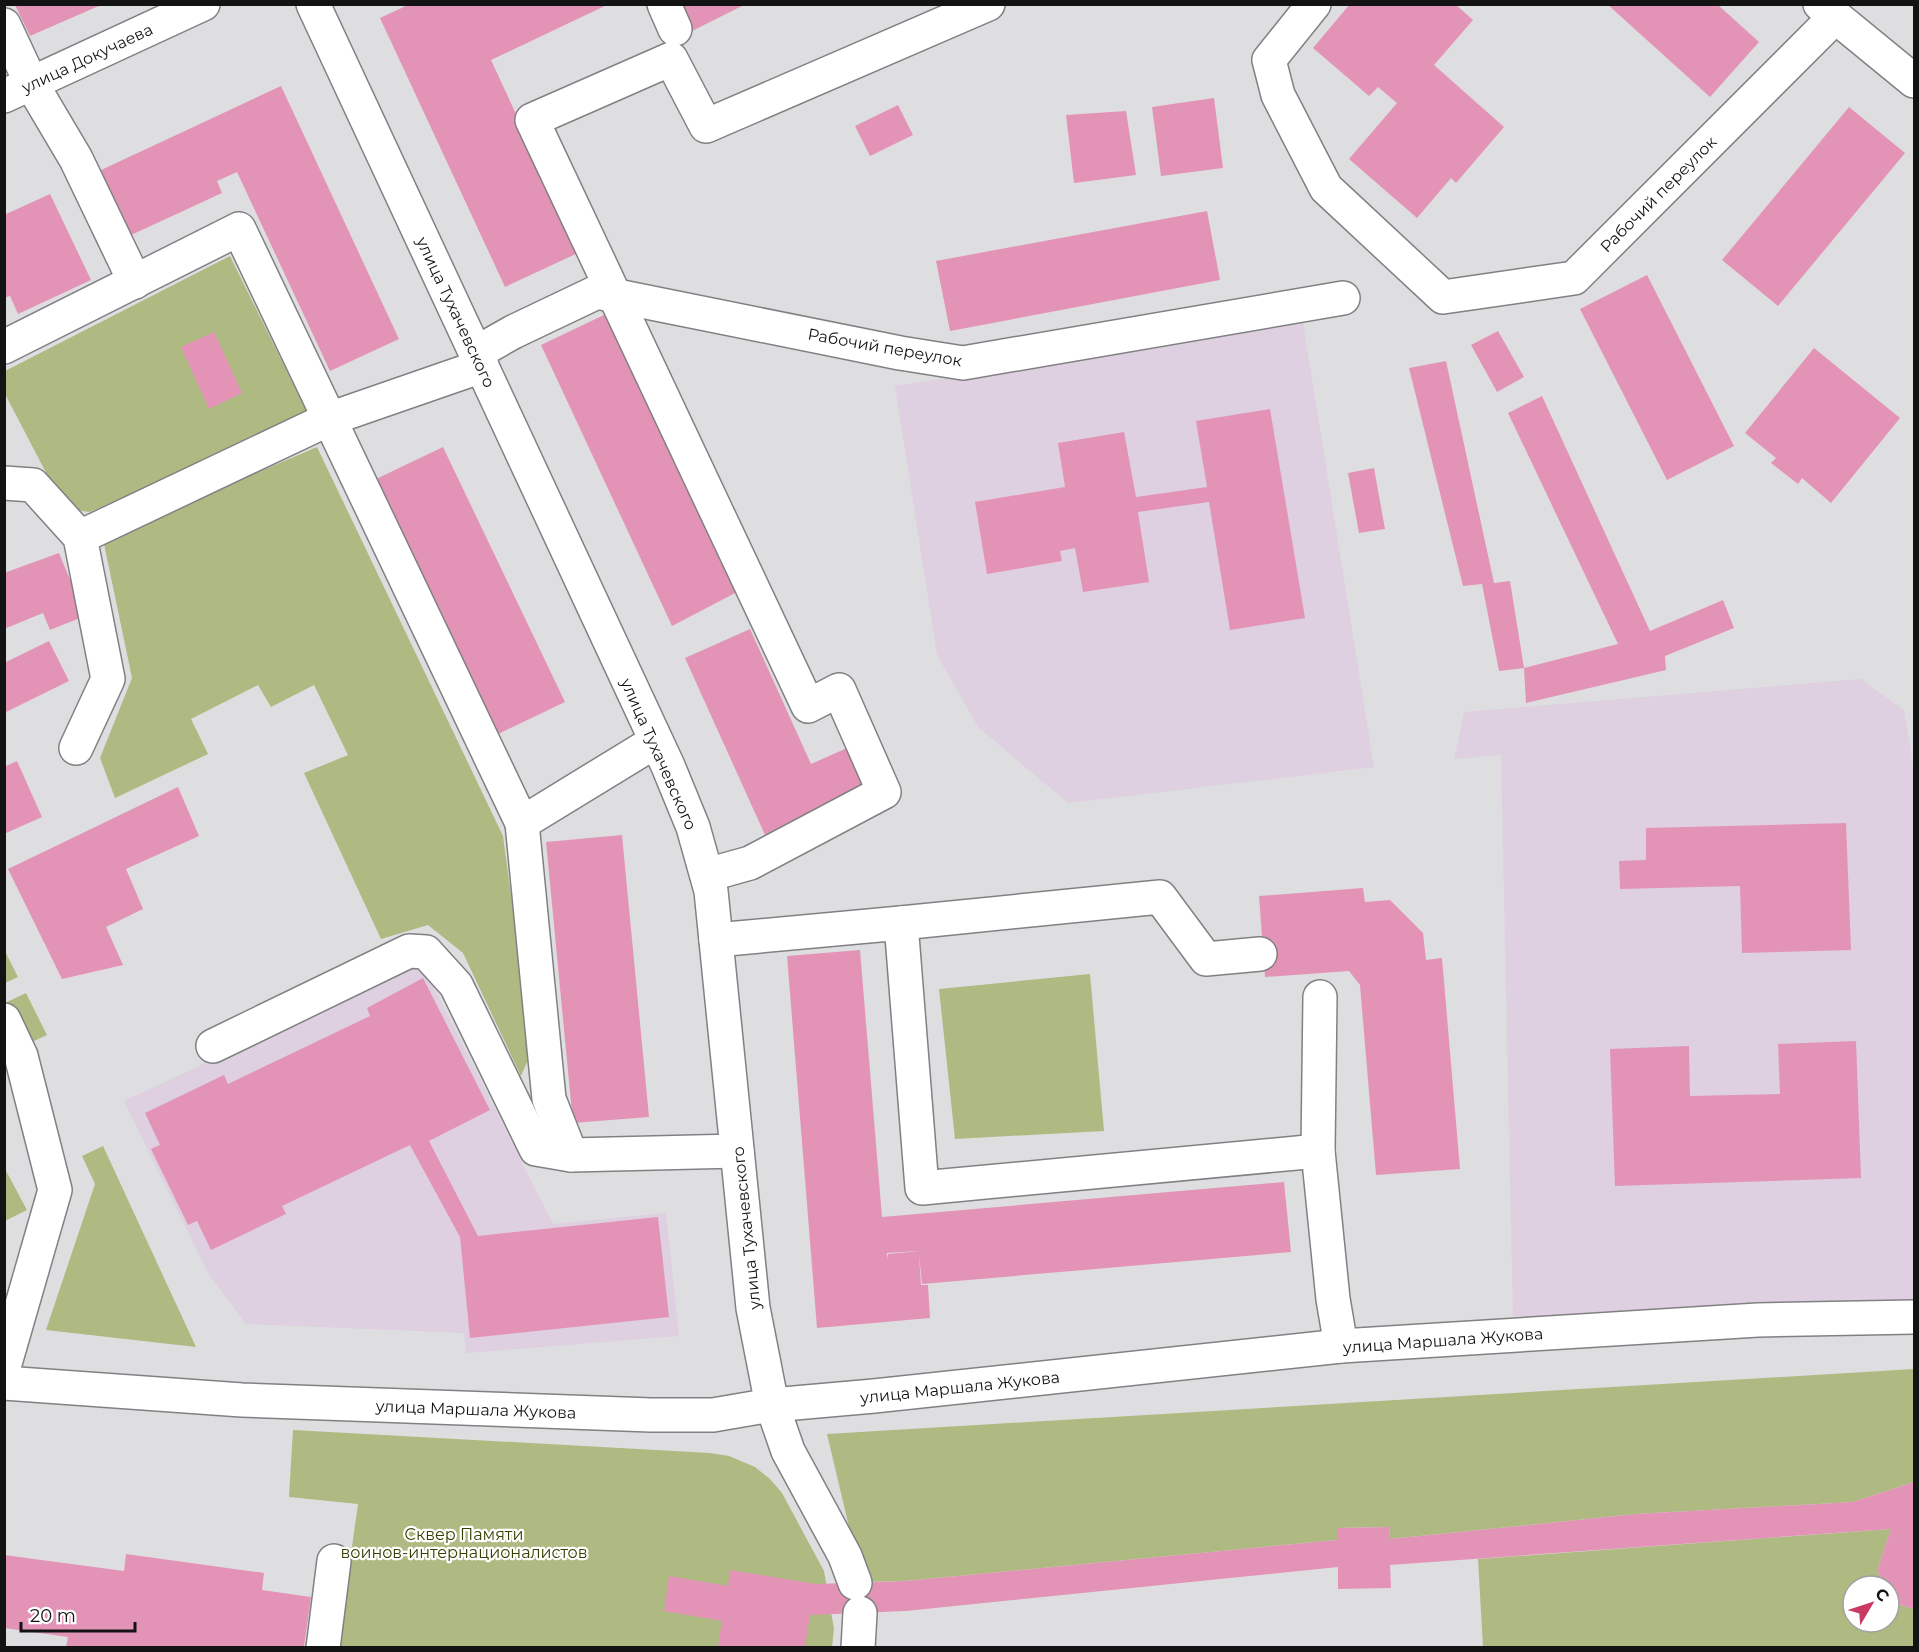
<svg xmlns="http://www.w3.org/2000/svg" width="1919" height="1652" font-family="Montserrat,sans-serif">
  <rect width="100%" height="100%" fill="#dedee0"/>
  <g fill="#decfe1">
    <polygon points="1303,322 1374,767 1068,803 978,727 937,655 895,386"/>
    <polygon points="1860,679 1904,710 1914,772 1914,1299 1513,1319 1501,755 1454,759 1464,712"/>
    <polygon points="421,962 553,1224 666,1213 679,1336 466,1353 464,1333 246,1324 209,1275 124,1101"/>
  </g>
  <g fill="#aeba82">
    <polygon points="230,256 308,414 90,512 65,509 5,394 5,371"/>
    <polygon points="317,447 503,836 532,1051 521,1076 463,953 428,925 381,939 304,773 348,755 314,685 271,707 258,685 191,719 208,754 115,798 100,758 132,678 103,539"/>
    <polygon points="4,949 18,977 5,983 4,983"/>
    <polygon points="1090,974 1104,1131 955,1139 939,989"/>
    <polygon points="26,993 47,1035 19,1048 5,1019 5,1003"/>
    <polygon points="103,1146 196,1347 46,1330 95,1184 82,1156"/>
    <polygon points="5,1169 27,1210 5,1221 4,1221"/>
    <polygon points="1914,1369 1914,1482 1853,1502 1636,1514 1390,1539 1389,1527 1337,1528 1337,1540 905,1581 862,1582 827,1434"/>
    <polygon points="293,1430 710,1453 729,1456 755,1467 770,1479 782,1493 824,1571 834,1629 832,1647 338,1647 358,1504 289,1497"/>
    <polygon points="1891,1529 1877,1571 1887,1586 1853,1586 1853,1622 1889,1622 1889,1589 1898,1604 1914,1609 1914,1647 1483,1647 1478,1559"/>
  </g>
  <g fill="#e394b6" fill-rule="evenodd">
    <polygon points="410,4 609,4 491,60 580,252 505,287 380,18"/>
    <polygon points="679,4 746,4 692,31"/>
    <polygon points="1350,4 1455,4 1473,20 1434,65 1504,127 1456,183 1451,178 1417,218 1349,159 1397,103 1378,87 1369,96 1313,48"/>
    <polygon points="1607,4 1717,4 1759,42 1710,97"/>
    <polygon points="15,5 101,5 30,36"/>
    <polygon points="281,86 399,339 330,371 237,172 217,181 222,193 129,236 99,171"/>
    <polygon points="1214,98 1223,168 1161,176 1152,107"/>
    <polygon points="898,105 913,135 870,156 855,126"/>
    <polygon points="1849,107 1905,153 1778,306 1722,260"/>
    <polygon points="1126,111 1136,175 1074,183 1066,115"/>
    <polygon points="50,194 91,280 18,314 10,296 4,298 4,215"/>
    <polygon points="1207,211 1220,280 950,331 936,261"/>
    <polygon points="1647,275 1734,446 1667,480 1580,309"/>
    <polygon points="606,314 739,591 672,626 541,345"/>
    <polygon points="1498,331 1524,377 1497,392 1471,345"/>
    <polygon points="214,332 242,393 209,409 181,347"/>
    <polygon points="1814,348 1900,418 1831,503 1802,478 1798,484 1771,463 1776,458 1745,433"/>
    <polygon points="1446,361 1494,583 1510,581 1524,668 1499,671 1482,584 1463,586 1409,368"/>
    <polygon points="1542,396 1650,631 1723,600 1734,628 1665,656 1666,670 1526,703 1524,668 1618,644 1508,413"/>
    <polygon points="1270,409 1305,618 1230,630 1209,502 1138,512 1149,582 1083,592 1075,548 1060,551 1062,561 987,574 975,502 1065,487 1058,443 1124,432 1136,497 1207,487 1196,421"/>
    <polygon points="443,447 565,702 496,735 374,480"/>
    <polygon points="1374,468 1385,529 1359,533 1348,473"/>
    <polygon points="59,553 85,616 50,630 43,613 4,629 4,573"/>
    <polygon points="750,629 811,764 847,748 865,790 765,835 685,658"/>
    <polygon points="49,641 69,681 4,713 4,663"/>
    <polygon points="17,761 42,817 4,834 4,767"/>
    <polygon points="178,787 199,836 126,869 143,909 106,927 123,965 62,979 8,869"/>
    <polygon points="1846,823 1851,950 1742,953 1740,886 1620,889 1619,861 1646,860 1646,828"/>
    <polygon points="622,835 649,1117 573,1123 546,842"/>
    <polygon points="1363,888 1365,902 1390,900 1423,933 1426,960 1442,958 1460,1169 1376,1175 1360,985 1349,971 1265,977 1259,896"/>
    <path d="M 860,950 L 882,1217 L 1284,1182 L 1291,1252 L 922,1284 L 919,1255 L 921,1285 L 928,1285 L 930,1318 L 817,1328 L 787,956 ZM 919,1251 L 888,1254 L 887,1260 L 887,1253 Z"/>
    <polygon points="423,978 490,1110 429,1141 478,1236 658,1217 669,1317 470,1338 460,1237 410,1145 282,1206 286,1214 211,1250 197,1221 188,1225 151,1149 160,1145 145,1113 224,1075 228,1084 370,1016 367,1008"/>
    <polygon points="1856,1041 1861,1178 1615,1186 1610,1049 1689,1046 1690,1096 1780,1094 1778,1044"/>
    <polygon points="1914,1482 1914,1609 1898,1604 1889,1589 1889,1586 1887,1586 1877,1571 1891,1529 1390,1565 1391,1588 1338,1589 1338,1567 906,1611 810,1615 805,1647 718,1647 722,1621 664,1611 669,1576 728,1586 730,1570 816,1584 905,1581 1337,1540 1337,1528 1389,1527 1390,1539 1636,1514 1853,1502"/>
    <polygon points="126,1554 264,1573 262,1590 311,1597 304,1647 66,1647 68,1637 4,1628 4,1555 124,1571"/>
  </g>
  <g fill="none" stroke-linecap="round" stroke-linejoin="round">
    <g stroke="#818183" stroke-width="36">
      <g id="minor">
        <polyline points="313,4 668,766 693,827 711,891 753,1308 772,1405 788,1451 845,1556 855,1583"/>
        <polyline points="664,4 675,29"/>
        <polyline points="1314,4 1269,60 1278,95 1326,188 1443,297 1574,278 1835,17"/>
        <polyline points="1820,4 1914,81"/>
        <polyline points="4,25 31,83 76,159 135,282"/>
        <polyline points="4,96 203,4"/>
        <polyline points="4,347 239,229 522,823 656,741"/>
        <polyline points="476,353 513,332 597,292 900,353 963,363 1343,298"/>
        <polyline points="4,483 33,485 80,537 108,679 76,748"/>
        <polyline points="80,537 329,419 482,366"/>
        <polyline points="522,823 549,1099 571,1155 737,1151"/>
        <polyline points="707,875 750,863 884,792 839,690 808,706 532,120 671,59 706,126 988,4"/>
        <polyline points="901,923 1160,897 1206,959 1260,954"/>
        <polyline points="716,940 901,923 922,1188 1318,1151 1333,1299 1341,1346"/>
        <polyline points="4,1020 21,1056 55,1190 4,1367"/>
        <polyline points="213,1046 409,951 426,952 456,985 536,1149 571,1155"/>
        <polyline points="1318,1151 1320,997"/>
        <polyline points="4,1383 242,1400 651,1415 713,1415 772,1405 874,1396 1341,1346 1758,1320 1914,1317"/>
        <polyline points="323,1648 334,1561"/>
        <polyline points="858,1648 860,1613"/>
      </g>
    </g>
    <use href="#minor" stroke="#fff" stroke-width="33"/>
  </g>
  <g text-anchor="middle" stroke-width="4.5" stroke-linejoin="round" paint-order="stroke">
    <g font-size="16" fill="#131314" stroke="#fff">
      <text transform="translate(87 58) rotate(-25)" y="6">улица Докучаева</text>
      <text transform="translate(1658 194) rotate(-45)" y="6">Рабочий переулок</text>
      <text transform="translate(456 312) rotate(65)" y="6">улица Тухачевского</text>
      <text transform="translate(885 347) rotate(10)" y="6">Рабочий переулок</text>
      <text transform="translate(659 754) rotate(66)" y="6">улица Тухачевского</text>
      <text transform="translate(746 1228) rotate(-96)" y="6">улица Тухачевского</text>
      <text transform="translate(1443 1340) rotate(-4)" y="6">улица Маршала Жукова</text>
      <text transform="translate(960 1387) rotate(-6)" y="6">улица Маршала Жукова</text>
      <text transform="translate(476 1409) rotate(2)" y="6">улица Маршала Жукова</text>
    </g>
    <g font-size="16" fill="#364001" stroke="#fff">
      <text x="464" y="1540">Cквер Памяти<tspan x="464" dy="18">воинов-интернационалистов</tspan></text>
    </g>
  </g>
  <rect width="1919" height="1652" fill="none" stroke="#131314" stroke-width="12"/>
  <g transform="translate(1871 1604) rotate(51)"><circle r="28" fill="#ffffff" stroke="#a1a1a1" stroke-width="1.5"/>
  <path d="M0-4.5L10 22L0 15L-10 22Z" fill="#c93b63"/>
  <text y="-9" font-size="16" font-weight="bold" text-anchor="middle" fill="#131314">С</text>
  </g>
  <path d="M21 1622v9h114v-9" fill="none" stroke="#131314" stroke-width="3"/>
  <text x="30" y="1622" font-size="18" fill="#131314" stroke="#ffffff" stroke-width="4.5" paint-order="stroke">20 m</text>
</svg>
